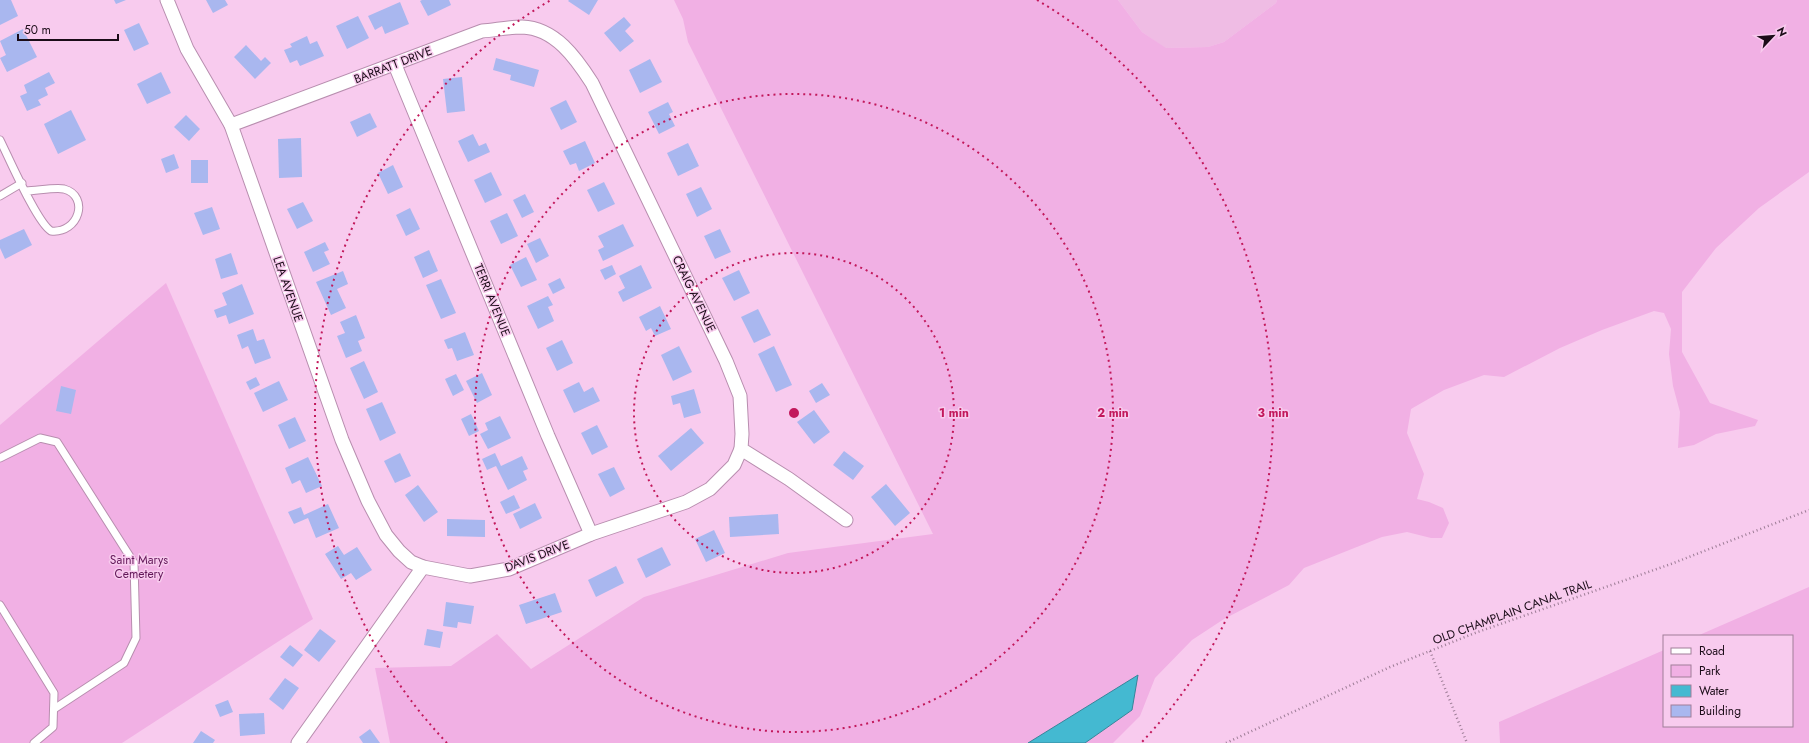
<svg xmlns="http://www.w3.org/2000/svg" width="1809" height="743" font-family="Jost,sans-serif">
  <rect width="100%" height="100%" fill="#f8cbee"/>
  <polygon fill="#efbce4" points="1118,0 1277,0 1276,3 1224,42 1208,47 1165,48 1142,32"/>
  <g fill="#f1b0e4">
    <polygon points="674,0 1118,0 1142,32 1166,48 1208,47 1224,42 1276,3 1277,0 1809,0 1809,172 1759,208 1716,248 1682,292 1682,352 1710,403 1758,420 1755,426 1716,434 1694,445 1678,448 1680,412 1673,386 1669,354 1671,329 1664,313 1654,311 1602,330 1560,348 1504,377 1484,375 1444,390 1411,409 1407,433 1424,474 1417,499 1429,502 1443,508 1449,523 1442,538 1431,538 1407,532 1382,537 1304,568 1289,585 1224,619 1192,640 1155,678 1140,716 1113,743 390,743 375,668 451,666 497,634 531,669 644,597 788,553 933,534 688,42 683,19"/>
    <polygon points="166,283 313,619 122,743 0,743 0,425"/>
    <polygon points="1809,587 1809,743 1500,743 1499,722 1664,650 1664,726 1792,726 1792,636 1697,636"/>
  </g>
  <polygon fill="#44b9d1" stroke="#38859a" points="1138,675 1132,710 1085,743 1028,743"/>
  <g fill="#a9b7ef">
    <polygon points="0,0 11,0 18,16 0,25"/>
    <polygon points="114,0 126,0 116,4"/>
    <polygon points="206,0 225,0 228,5 213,13"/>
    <polygon points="422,0 449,0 451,5 428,16 420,1"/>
    <polygon points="569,0 598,0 589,15 568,1"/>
    <polygon points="400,2 409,24 385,34 382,26 375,30 368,16"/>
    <polygon points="358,16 369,38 347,49 336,26"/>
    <polygon points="624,17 631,25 625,31 634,41 620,52 604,33"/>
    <polygon points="139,23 149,44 134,51 124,30"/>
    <polygon points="23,29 37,57 7,72 0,58 6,55 0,41"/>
    <polygon points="307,36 310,44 317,41 324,56 300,66 297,60 290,63 284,50 292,47 290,44"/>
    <polygon points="246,45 261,61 265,57 271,63 255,79 234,57"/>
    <polygon points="496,58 539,70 534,87 510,80 511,75 493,70"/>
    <polygon points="650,59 662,82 640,93 629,70"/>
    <polygon points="49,72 55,83 45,88 48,95 38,100 41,105 27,111 20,96 27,93 24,85"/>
    <polygon points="161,72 171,93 147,104 137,84"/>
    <polygon points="462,77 465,111 447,113 443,79"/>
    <polygon points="566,100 577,122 561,130 550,108"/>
    <polygon points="668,102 673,112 669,114 675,126 659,134 648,112"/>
    <polygon points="71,110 86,140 58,154 44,124"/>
    <polygon points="370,113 377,127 357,137 350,122"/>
    <polygon points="186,115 200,129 189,141 174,127"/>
    <polygon points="473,134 479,146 486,143 490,152 468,162 458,141"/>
    <polygon points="301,138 302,177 279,178 278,139"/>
    <polygon points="585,141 595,163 579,171 576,163 570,165 563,151"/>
    <polygon points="688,143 699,166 678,176 667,153"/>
    <polygon points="174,154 179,168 166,173 161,159"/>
    <rect x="191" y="160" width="17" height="23"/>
    <polygon points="393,165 403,187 388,194 378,173"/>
    <polygon points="491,172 502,195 485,203 474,180"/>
    <polygon points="604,182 615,204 598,212 587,190"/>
    <polygon points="701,187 712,209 697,217 686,194"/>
    <polygon points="525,194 534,212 522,218 513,200"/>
    <polygon points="303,202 313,221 297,229 287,209"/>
    <polygon points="212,207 220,229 203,235 194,213"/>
    <polygon points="410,208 420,229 406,236 396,215"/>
    <polygon points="507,213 518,236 501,244 490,221"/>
    <polygon points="623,224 634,246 603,261 598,250 604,247 598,236"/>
    <polygon points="24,229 32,245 5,259 0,248 0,240"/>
    <polygon points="720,229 731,252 715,259 704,236"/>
    <polygon points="540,238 549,256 536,263 527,244"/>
    <polygon points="325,242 329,250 324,252 330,264 313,272 304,252"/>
    <polygon points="429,250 438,271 423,278 414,257"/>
    <polygon points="231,253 238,274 221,279 215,259"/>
    <polygon points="526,257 537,280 521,287 510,265"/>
    <polygon points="612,265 616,274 605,280 600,270"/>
    <polygon points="641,265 652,288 623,302 618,292 625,288 619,276"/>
    <polygon points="739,270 750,293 734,301 722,278"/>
    <polygon points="343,271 348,284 337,289 346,308 331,315 316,282"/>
    <polygon points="560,278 565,288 553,294 548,284"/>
    <polygon points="441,279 456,313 441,319 426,285"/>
    <polygon points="242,284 254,314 229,324 226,315 217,318 214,310 227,305 222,293"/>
    <polygon points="548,296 553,305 548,307 554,321 538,329 527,306"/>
    <polygon points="660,306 671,329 655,336 651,328 646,331 639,317"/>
    <polygon points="758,309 771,335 754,343 741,317"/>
    <polygon points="356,315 365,338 358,341 362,351 346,358 337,336 345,333 340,322"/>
    <polygon points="253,329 257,341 264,339 271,358 255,364 248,346 242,349 237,335"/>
    <polygon points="465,332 474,355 457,361 452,348 448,349 444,340"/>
    <polygon points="562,340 573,363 557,371 546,348"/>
    <polygon points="679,346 692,372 673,381 661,355"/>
    <polygon points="774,346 792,385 776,392 758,354"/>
    <polygon points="364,361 378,392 364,399 350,368"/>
    <polygon points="482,373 492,395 477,403 466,381"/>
    <polygon points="456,374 464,390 453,396 445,379"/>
    <polygon points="256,377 260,385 250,390 246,382"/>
    <polygon points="279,381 288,400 263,412 254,393"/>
    <polygon points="579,382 584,392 593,387 600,401 574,413 563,390"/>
    <polygon points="822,383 830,395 816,403 809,391"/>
    <polygon points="61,386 76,390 71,414 56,411"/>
    <polygon points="694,389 701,413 684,418 680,403 673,405 671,396"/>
    <polygon points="382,402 396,433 380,441 366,409"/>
    <polygon points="814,410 830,432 814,444 797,422"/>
    <polygon points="471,414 479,431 469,436 461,419"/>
    <polygon points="500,416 511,438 488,449 480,434 488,430 485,423"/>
    <polygon points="295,417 306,441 289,449 278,425"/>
    <polygon points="597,425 608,447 592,455 581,433"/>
    <polygon points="691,428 704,443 671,471 658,456"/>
    <polygon points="844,451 864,466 853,480 833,465"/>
    <polygon points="400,453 411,476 395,483 384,461"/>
    <polygon points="495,453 501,466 522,456 528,469 523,471 527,480 508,490 496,466 487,470 482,459"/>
    <polygon points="308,457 322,486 306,493 300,480 292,484 285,468"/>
    <polygon points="614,467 625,489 610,497 598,474"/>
    <polygon points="886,484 910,513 895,526 871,497"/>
    <polygon points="418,485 438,512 424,522 405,495"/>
    <polygon points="514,495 520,508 506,514 500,502"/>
    <polygon points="535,503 542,518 520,529 513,514"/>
    <polygon points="328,504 339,528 316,538 308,518 294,524 288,512 301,507 304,515"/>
    <polygon points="778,514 779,534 730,537 729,517"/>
    <polygon points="447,519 485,520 485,537 447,536"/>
    <polygon points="714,530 725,553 706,562 695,539"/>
    <polygon points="338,546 344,555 357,547 372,570 356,580 351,573 341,579 325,554"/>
    <polygon points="662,547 671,565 646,578 637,559"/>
    <polygon points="616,566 624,583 596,597 588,580"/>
    <polygon points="555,593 562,612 526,624 519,605"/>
    <polygon points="446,602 474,606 471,624 458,622 457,628 443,626"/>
    <polygon points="320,629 336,641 319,662 304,650"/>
    <polygon points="427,629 443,632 440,648 424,645"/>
    <polygon points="290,645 303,655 293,667 280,657"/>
    <polygon points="285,678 299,688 283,710 269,699"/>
    <polygon points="228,700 233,712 220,717 215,705"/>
    <polygon points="264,713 265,734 240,736 239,714"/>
    <polygon points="370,729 380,743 363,743 359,737"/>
    <polygon points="201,731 215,740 213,743 193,743"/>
  </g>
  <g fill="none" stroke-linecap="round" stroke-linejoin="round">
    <g stroke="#b88eaf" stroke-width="9">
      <g id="service">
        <path d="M 0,140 C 9,158 37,223 51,231 C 79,234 90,196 64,189 C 55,187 36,191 26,191"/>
        <polyline points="0,196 22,183"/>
        <polyline points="0,458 40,438 57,442 134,563 136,638 124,663 54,709"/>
        <polyline points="0,605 54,693 53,727 34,743"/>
      </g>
    </g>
    <g stroke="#b88eaf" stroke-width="15">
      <g id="minor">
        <polyline points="167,0 187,49 231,125 342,440 368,501 386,535 399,551 411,562 423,567 470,576 509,569 591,534 686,502 710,489 734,465 741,449"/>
        <polyline points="395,65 548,436 591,534"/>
        <path d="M 231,125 L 482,31 C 495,30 509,27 522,27 C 555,28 576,58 592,83 L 726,361 L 740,396 L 742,434 L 741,449 L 789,479 L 846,520"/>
        <polyline points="298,743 423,567"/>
      </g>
    </g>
    <g stroke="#9d7d96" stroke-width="2.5" stroke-dasharray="1 3" stroke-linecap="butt">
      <polyline points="1430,651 1467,743"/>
      <polyline points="1226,743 1390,667 1475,633 1671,564 1809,510"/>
    </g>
    <use href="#service" stroke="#fff" stroke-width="7"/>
    <use href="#minor" stroke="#fff" stroke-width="13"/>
  </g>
  <g fill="none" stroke="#c2185b" stroke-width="2" stroke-dasharray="2 4">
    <circle cx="794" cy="413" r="160"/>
    <circle cx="794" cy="413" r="319"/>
    <path d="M447 743A479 479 0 0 1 551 0M1037 0A479 479 0 0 1 1141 743"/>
  </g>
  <g text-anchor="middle" stroke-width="3" stroke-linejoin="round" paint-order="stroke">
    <g font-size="12" fill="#1b0c18" stroke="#f8cbee">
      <text transform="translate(393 65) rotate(-21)" y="4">BARRATT DRIVE</text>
      <text transform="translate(288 289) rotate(71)" y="4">LEA AVENUE</text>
      <text transform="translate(694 294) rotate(64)" y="4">CRAIG AVENUE</text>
      <text transform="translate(492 300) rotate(68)" y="4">TERRI AVENUE</text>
      <text transform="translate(537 556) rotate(-21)" y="4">DAVIS DRIVE</text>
      <text transform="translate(1512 612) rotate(-20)" y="4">OLD CHAMPLAIN CANAL TRAIL</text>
    </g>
    <g font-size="12" fill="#631859" stroke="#f8cbee">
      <text x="139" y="564">Saint Marys<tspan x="139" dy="14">Cemetery</tspan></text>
    </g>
  </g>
  <circle cx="794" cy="413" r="6" fill="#c2185b" stroke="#f8cbee" stroke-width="2"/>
  <g font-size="12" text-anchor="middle" font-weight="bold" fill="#c2185b" stroke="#f8cbee" stroke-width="3" stroke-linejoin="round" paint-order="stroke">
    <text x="954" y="417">1 min</text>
    <text x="1113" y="417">2 min</text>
    <text x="1273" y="417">3 min</text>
  </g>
  <rect x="1663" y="635" width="130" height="92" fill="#f8cbee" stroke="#a07f98"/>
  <rect x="1671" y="648" width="20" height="6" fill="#ffffff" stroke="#a07f98"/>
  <text x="1699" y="655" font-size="12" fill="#1b0c18">Road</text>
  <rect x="1671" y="665" width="20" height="12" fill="#f1b0e4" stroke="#a07f98"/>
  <text x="1699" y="675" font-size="12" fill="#1b0c18">Park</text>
  <rect x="1671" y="685" width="20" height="12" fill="#44b9d1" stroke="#a07f98"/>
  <text x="1699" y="695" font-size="12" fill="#1b0c18">Water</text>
  <rect x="1671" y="705" width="20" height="12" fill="#a9b7ef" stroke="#a07f98"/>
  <text x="1699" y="715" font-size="12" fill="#1b0c18">Building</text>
  <g transform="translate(1773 36) rotate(64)" stroke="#f8cbee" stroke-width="3" paint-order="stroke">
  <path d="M0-3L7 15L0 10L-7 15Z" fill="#1b0c18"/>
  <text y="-6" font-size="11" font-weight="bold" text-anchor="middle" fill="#1b0c18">N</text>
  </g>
  <path d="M18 34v6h100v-6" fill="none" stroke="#1b0c18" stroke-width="2"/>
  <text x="24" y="34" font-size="12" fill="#1b0c18" stroke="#f8cbee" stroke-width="3" paint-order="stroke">50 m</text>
</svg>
